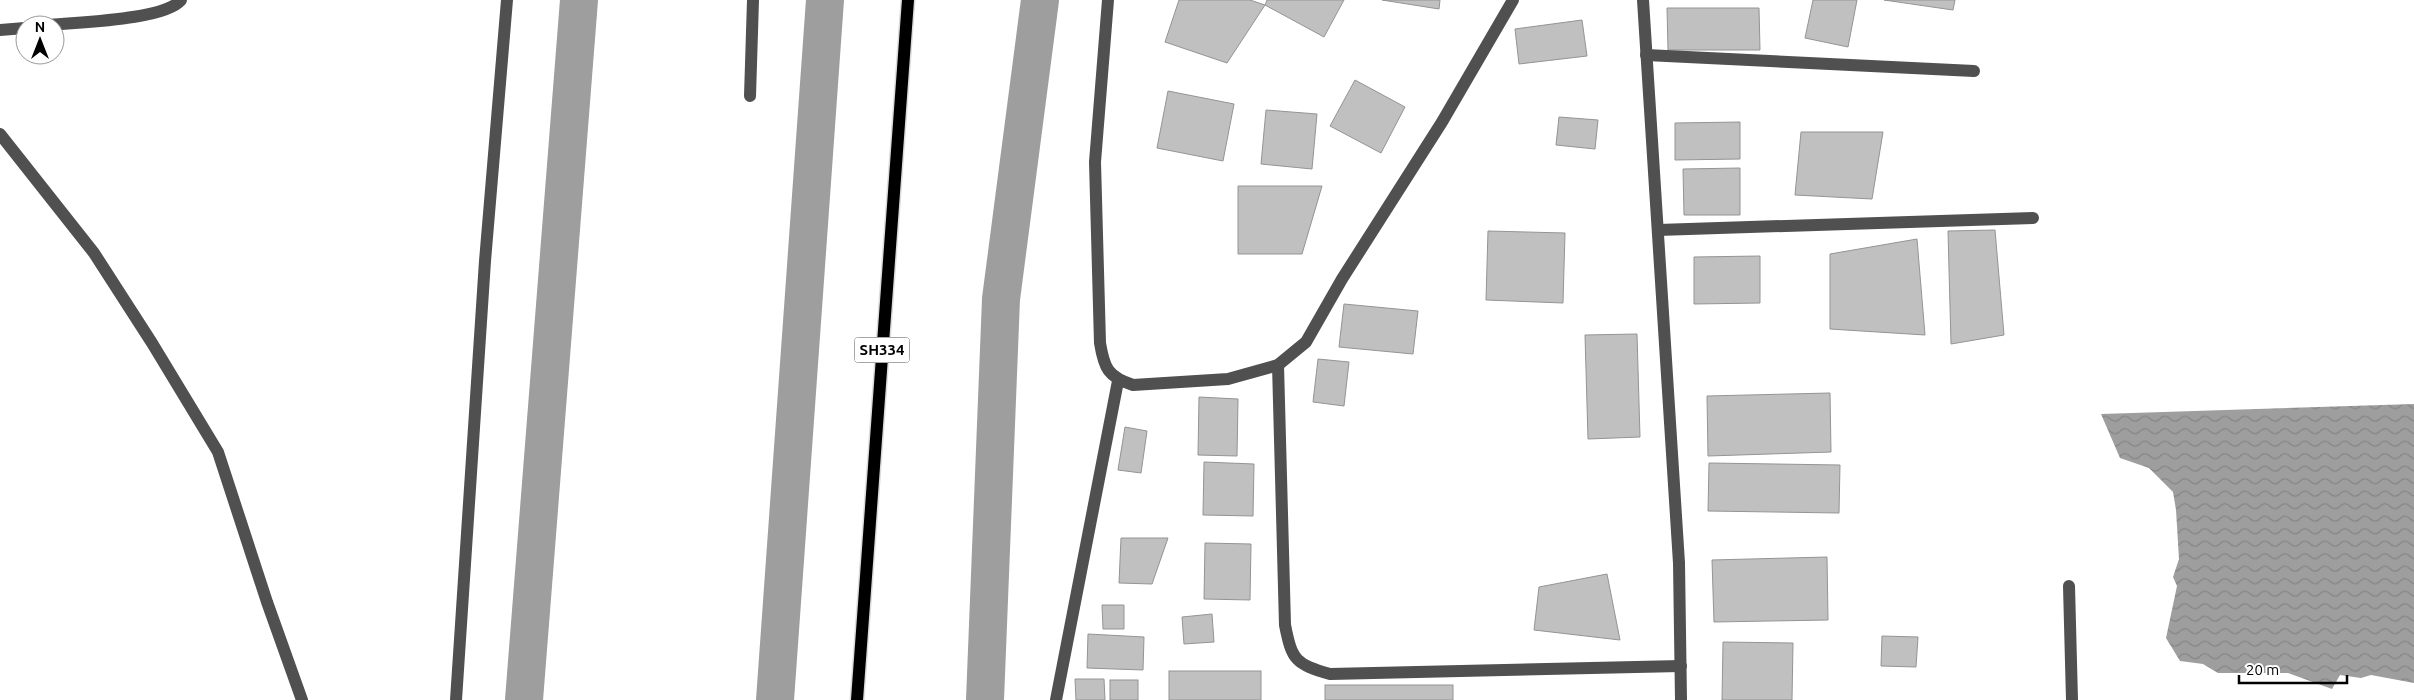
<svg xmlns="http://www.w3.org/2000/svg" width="2414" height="700" font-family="Ubuntu,sans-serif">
  <defs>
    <pattern id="water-waves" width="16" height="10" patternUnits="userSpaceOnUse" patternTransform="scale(1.25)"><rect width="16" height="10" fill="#9e9e9e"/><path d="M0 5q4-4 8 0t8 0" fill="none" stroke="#868686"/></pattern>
  </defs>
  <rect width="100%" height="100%" fill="#fff"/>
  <polygon fill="url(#water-waves)" points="2414,404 2414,683 2371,675 2361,678 2340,675 2332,689 2288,673 2218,673 2203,664 2180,661 2166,638 2177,586 2173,577 2179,559 2176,510 2173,492 2149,468 2120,458 2101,414"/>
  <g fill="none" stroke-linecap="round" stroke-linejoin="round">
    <g stroke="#9e9e9e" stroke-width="38">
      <polyline points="524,700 579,0"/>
      <polyline points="775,700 825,0"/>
      <polyline points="985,700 1001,299 1040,0"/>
    </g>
  </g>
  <g fill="#c0c0c0" stroke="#949494">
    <polygon points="1179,0 1250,0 1265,5 1227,63 1165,42"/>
    <polygon points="1267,0 1344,0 1324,37 1265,5"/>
    <polygon points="1382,0 1440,0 1439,9"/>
    <polygon points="1813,0 1857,0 1848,47 1805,38"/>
    <polygon points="1884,0 1955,0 1953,10"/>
    <polygon points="1667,8 1759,8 1760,50 1668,50"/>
    <polygon points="1582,20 1587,56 1519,64 1515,29"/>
    <polygon points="1355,80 1405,107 1381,153 1330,126"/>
    <polygon points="1168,91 1234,104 1223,161 1157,148"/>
    <polygon points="1266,110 1317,114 1312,169 1261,164"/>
    <polygon points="1559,117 1598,120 1595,149 1556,145"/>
    <polygon points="1740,122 1740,159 1675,160 1675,123"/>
    <polygon points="1801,132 1883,132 1872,199 1795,195"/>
    <polygon points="1740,168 1740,215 1684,215 1683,169"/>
    <polygon points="1238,186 1322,186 1302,254 1238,254"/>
    <polygon points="1995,230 2004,335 1951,344 1948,231"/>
    <polygon points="1488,231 1565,233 1563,303 1486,300"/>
    <polygon points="1917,239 1925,335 1830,329 1830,254"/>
    <polygon points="1760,256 1760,303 1694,304 1694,257"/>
    <polygon points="1344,304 1418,311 1413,354 1339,347"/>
    <polygon points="1637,334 1640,437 1588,439 1585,335"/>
    <polygon points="1318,359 1349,362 1344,406 1313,402"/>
    <polygon points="1830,393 1831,452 1708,456 1707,396"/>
    <polygon points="1199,397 1238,399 1237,456 1198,455"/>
    <polygon points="1125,427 1147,431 1141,473 1118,470"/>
    <polygon points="1204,462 1254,464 1253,516 1203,515"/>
    <polygon points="1709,463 1840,465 1839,513 1708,511"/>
    <polygon points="1121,538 1168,538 1152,584 1119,583"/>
    <polygon points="1205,543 1251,544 1250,600 1204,599"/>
    <polygon points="1827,557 1828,620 1714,622 1712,560"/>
    <polygon points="1607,574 1620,640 1534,630 1539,587"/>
    <polygon points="1102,605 1124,605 1124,629 1103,629"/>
    <polygon points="1212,614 1214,642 1184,644 1182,617"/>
    <polygon points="1088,634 1144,637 1143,670 1087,668"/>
    <polygon points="1882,636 1918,637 1916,667 1881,666"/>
    <polygon points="1723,642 1793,643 1792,700 1722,700"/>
    <rect x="1169" y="671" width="92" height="29"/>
    <polygon points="1075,679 1104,679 1105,700 1076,700"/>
    <rect x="1110" y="680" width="28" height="20"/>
    <rect x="1325" y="685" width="128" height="15"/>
  </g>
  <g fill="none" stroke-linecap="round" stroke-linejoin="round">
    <g stroke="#dbdbdb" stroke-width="15">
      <polyline id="major" points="857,700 908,0"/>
    </g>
    <g stroke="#505050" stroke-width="12">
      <path d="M 1108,0 L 1095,162 L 1100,343 C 1104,368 1108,377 1133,385 L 1228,379 L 1278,365 L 1306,342 L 1342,279 L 1442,122 L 1513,0"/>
      <polyline points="1643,0 1679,563 1681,700"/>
      <path d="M 51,25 C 79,22 164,20 181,0"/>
      <polyline points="0,30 25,28"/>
      <polyline points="1646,55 1974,71"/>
      <polyline points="750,96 753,0"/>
      <polyline points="0,134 94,253 152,343 218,452 267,602 302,700"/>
      <polyline points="1658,230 2033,218"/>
      <path d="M 1278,365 L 1285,625 C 1292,661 1296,664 1330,674 L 1681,666"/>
      <polyline points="2069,586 2072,700"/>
      <polyline points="456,700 485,261 507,0"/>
      <polyline points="1056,700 1118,381"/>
    </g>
    <use href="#major" stroke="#000" stroke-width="12"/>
  </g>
  <g text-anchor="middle" stroke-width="4" stroke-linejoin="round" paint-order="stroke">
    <rect fill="#fff" stroke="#4c4c4c" stroke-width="1" x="854.5" y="337.5" width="55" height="25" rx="4"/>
    <g font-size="15" font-weight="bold" fill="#000">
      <text x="882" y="355">SH334</text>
    </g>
  </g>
  <g transform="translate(40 40)"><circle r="24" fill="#ffffff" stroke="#999999"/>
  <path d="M0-4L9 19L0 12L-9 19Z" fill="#000000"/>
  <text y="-8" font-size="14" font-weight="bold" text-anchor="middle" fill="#000000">N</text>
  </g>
  <path d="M2239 675v8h108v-8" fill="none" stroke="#000000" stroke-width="2.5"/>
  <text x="2246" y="675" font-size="15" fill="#000000" stroke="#ffffff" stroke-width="4" paint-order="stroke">20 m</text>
</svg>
